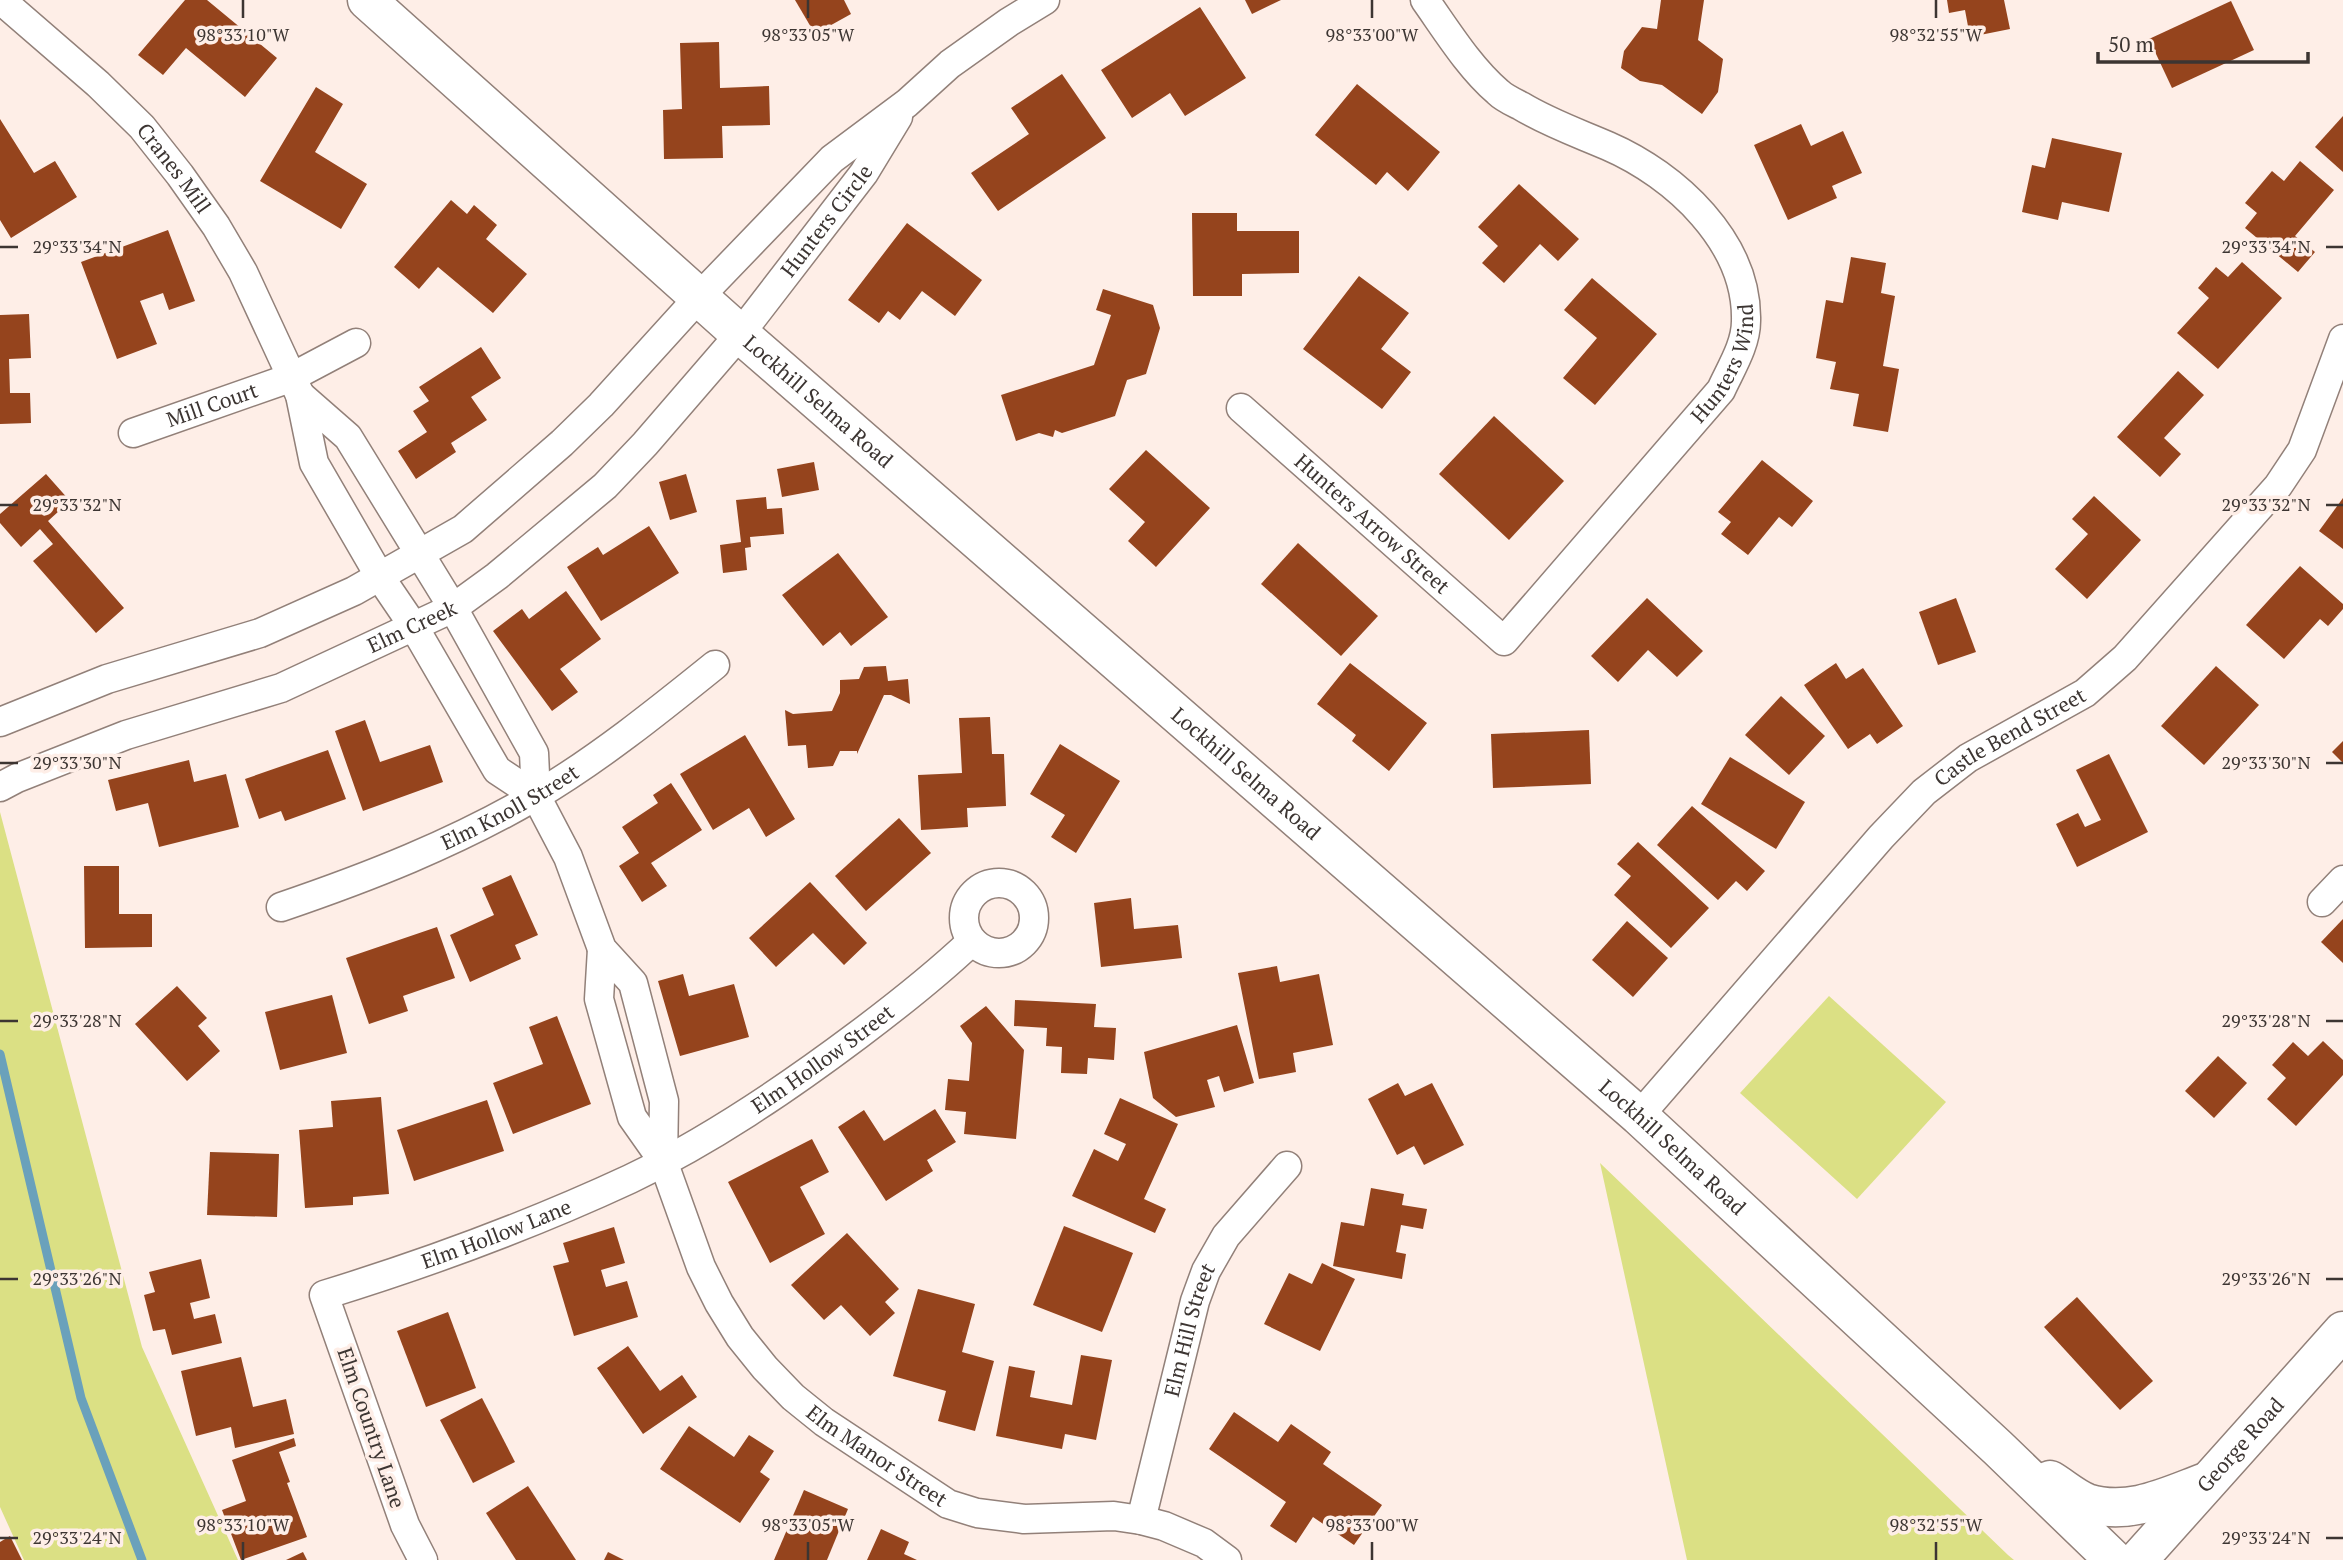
<svg xmlns="http://www.w3.org/2000/svg" width="2343" height="1560" font-family="'PT Serif',serif">
  <rect width="100%" height="100%" fill="#feeee7"/>
  <g fill="#dbe084">
    <polygon points="0,812 142,1347 238,1560 24,1560 0,1507"/>
    <polygon points="1829,996 1946,1102 1857,1199 1740,1093"/>
    <polygon points="1600,1163 2008,1555 2014,1560 1687,1560"/>
  </g>
  <g fill="none" stroke-linecap="round" stroke-linejoin="round">
    <polyline stroke="#6aa1bb" stroke-width="9" points="0,1054 81,1398 142,1560"/>
  </g>
  <g fill="#95441d">
    <polygon points="185,0 207,0 277,58 245,97 186,48 163,75 138,55"/>
    <polygon points="795,0 844,0 851,14 815,34"/>
    <polygon points="1245,0 1281,0 1252,14"/>
    <polygon points="1661,0 1704,0 1698,40 1723,59 1718,92 1702,114 1662,85 1640,81 1621,68 1624,51 1642,27 1657,29"/>
    <polygon points="1947,0 2004,0 2010,29 1970,37 1965,10 1949,13"/>
    <polygon points="2231,1 2254,50 2172,88 2149,39"/>
    <polygon points="1200,7 1246,78 1185,116 1170,93 1132,118 1101,70"/>
    <polygon points="719,42 720,88 769,86 770,125 722,126 723,158 664,159 663,110 682,109 680,43"/>
    <polygon points="1062,74 1106,138 998,211 971,173 1029,134 1011,108"/>
    <polygon points="1357,84 1440,152 1408,191 1387,172 1376,185 1315,135"/>
    <polygon points="316,87 343,104 315,152 367,184 341,229 260,181"/>
    <polygon points="2343,116 2343,172 2315,147"/>
    <polygon points="0,119 34,173 55,161 77,197 11,238 0,220"/>
    <polygon points="1801,124 1811,146 1843,131 1862,173 1832,186 1837,198 1788,220 1754,145"/>
    <polygon points="2052,138 2122,153 2109,212 2062,202 2058,220 2022,212 2032,165 2045,168"/>
    <polygon points="2300,161 2334,190 2295,236 2315,252 2298,272 2245,228 2257,213 2245,203 2272,171 2284,181"/>
    <polygon points="1519,184 1579,239 1558,261 1540,244 1504,283 1482,263 1498,246 1478,227"/>
    <polygon points="451,200 467,214 474,205 497,225 486,239 527,274 493,313 438,267 419,289 394,267"/>
    <polygon points="1192,213 1237,213 1237,231 1299,231 1299,273 1242,274 1242,296 1193,296"/>
    <polygon points="907,223 982,280 955,316 922,291 900,320 888,311 879,323 848,300"/>
    <polygon points="168,230 195,301 169,310 163,293 140,301 157,344 117,359 81,262"/>
    <polygon points="1851,257 1886,263 1881,293 1895,296 1883,366 1899,369 1888,432 1853,426 1859,394 1830,389 1836,362 1816,358 1826,300 1843,303"/>
    <polygon points="2242,262 2282,298 2218,369 2177,333 2209,298 2198,288 2216,267 2228,277"/>
    <polygon points="1359,276 1409,313 1381,349 1411,372 1382,409 1303,349"/>
    <polygon points="1592,278 1657,334 1595,405 1563,378 1597,338 1564,310"/>
    <polygon points="1103,289 1153,305 1160,328 1146,374 1127,380 1115,416 1062,433 1055,430 1053,437 1039,433 1016,441 1001,395 1094,365 1111,315 1096,310"/>
    <polygon points="29,314 31,358 9,359 10,393 30,393 31,423 0,424 0,315"/>
    <polygon points="481,347 501,378 471,397 487,420 451,443 456,452 416,479 398,451 427,432 413,411 429,401 419,387"/>
    <polygon points="2178,371 2204,395 2164,438 2181,454 2160,477 2117,437"/>
    <polygon points="1494,416 1564,481 1509,540 1439,474"/>
    <polygon points="1146,450 1210,508 1156,567 1128,541 1145,522 1109,489"/>
    <polygon points="1762,460 1813,501 1792,527 1779,517 1748,555 1721,534 1731,522 1718,512"/>
    <polygon points="814,462 819,490 782,497 777,469"/>
    <polygon points="46,474 70,501 48,521 124,608 96,633 33,561 53,544 40,529 21,547 0,523 0,514"/>
    <polygon points="686,474 697,512 670,520 659,482"/>
    <polygon points="2094,496 2141,540 2087,599 2055,569 2088,534 2072,519"/>
    <polygon points="766,497 767,509 782,508 784,534 750,537 751,547 745,548 747,570 723,573 720,545 741,542 736,500"/>
    <polygon points="2343,498 2343,549 2319,531"/>
    <polygon points="649,526 679,573 601,621 567,567 598,547 603,555"/>
    <polygon points="1298,543 1378,616 1341,656 1261,584"/>
    <polygon points="838,553 888,617 851,646 840,632 823,646 782,595"/>
    <polygon points="2300,566 2343,604 2343,609 2328,626 2320,619 2284,659 2246,625"/>
    <polygon points="566,591 601,639 560,669 578,692 552,711 493,631 522,609 529,619"/>
    <polygon points="1647,598 1703,651 1677,677 1648,650 1618,682 1591,656"/>
    <polygon points="1956,598 1976,652 1938,665 1919,612"/>
    <polygon points="1350,663 1427,723 1389,771 1352,741 1356,735 1317,704"/>
    <polygon points="1836,663 1846,679 1863,668 1903,726 1877,744 1870,734 1848,749 1804,685"/>
    <polygon points="886,666 888,681 908,679 910,704 891,695 884,695 857,754 857,751 840,751 833,766 808,768 806,745 788,746 785,710 793,714 832,711 840,693 840,680 859,679 864,667"/>
    <polygon points="2216,666 2259,705 2204,765 2161,726"/>
    <polygon points="1781,696 1825,736 1789,775 1745,735"/>
    <polygon points="990,717 992,754 1004,754 1006,806 967,808 968,827 921,830 918,775 962,773 959,718"/>
    <polygon points="365,720 380,762 430,745 443,782 363,811 335,731"/>
    <polygon points="1589,730 1591,784 1493,788 1491,734"/>
    <polygon points="745,735 795,819 766,837 749,808 713,830 680,774"/>
    <polygon points="2343,741 2343,763 2332,752"/>
    <polygon points="1060,744 1120,781 1076,853 1051,837 1065,815 1030,794"/>
    <polygon points="328,750 346,799 285,821 281,811 259,819 245,779"/>
    <polygon points="2109,754 2148,832 2077,867 2056,824 2078,813 2085,827 2101,820 2076,770"/>
    <polygon points="1730,757 1805,802 1776,849 1701,804"/>
    <polygon points="189,760 194,782 226,774 239,827 159,847 148,803 116,811 108,780"/>
    <polygon points="671,783 702,830 651,863 667,886 642,902 619,866 639,853 622,827 658,803 653,795"/>
    <polygon points="1692,806 1765,871 1747,891 1736,881 1718,900 1657,845"/>
    <polygon points="899,818 931,853 866,911 835,876"/>
    <polygon points="1638,842 1709,908 1671,948 1614,895 1631,876 1617,864"/>
    <polygon points="84,866 119,866 119,914 152,914 152,947 85,948"/>
    <polygon points="511,875 538,935 515,945 521,959 470,982 450,935 494,915 482,888"/>
    <polygon points="810,882 867,943 844,965 813,933 776,967 749,938"/>
    <polygon points="1131,898 1134,929 1178,925 1182,958 1101,967 1094,903"/>
    <polygon points="2343,919 2343,963 2321,942"/>
    <polygon points="1627,921 1668,958 1633,997 1592,960"/>
    <polygon points="437,927 455,978 403,996 408,1011 369,1024 346,958"/>
    <polygon points="1277,966 1280,982 1319,974 1333,1045 1293,1053 1296,1072 1259,1079 1238,973"/>
    <polygon points="683,974 689,996 734,984 749,1037 680,1056 658,981"/>
    <polygon points="177,986 207,1018 198,1026 220,1051 187,1081 135,1024"/>
    <polygon points="332,995 347,1053 280,1070 265,1012"/>
    <polygon points="1015,1000 1096,1004 1094,1027 1116,1028 1114,1060 1088,1058 1087,1074 1061,1073 1062,1047 1046,1046 1047,1028 1014,1026"/>
    <polygon points="986,1006 1024,1050 1016,1139 964,1134 966,1112 945,1110 948,1079 969,1081 972,1043 960,1026"/>
    <polygon points="557,1016 591,1104 513,1134 493,1083 543,1064 529,1027"/>
    <polygon points="1237,1025 1254,1083 1224,1092 1219,1076 1207,1080 1215,1107 1176,1117 1153,1098 1144,1052"/>
    <polygon points="2323,1041 2343,1060 2343,1075 2296,1126 2267,1099 2286,1078 2272,1065 2293,1042 2308,1056"/>
    <polygon points="2218,1056 2247,1083 2214,1118 2185,1091"/>
    <polygon points="1398,1083 1405,1096 1432,1083 1464,1145 1424,1165 1414,1146 1397,1155 1368,1099"/>
    <polygon points="381,1097 389,1194 353,1197 353,1205 305,1208 299,1130 333,1127 331,1101"/>
    <polygon points="1120,1098 1178,1124 1144,1199 1166,1209 1155,1233 1072,1196 1094,1149 1118,1161 1126,1144 1104,1134"/>
    <polygon points="487,1100 504,1151 414,1181 397,1130"/>
    <polygon points="935,1109 956,1142 927,1160 933,1171 886,1201 838,1127 864,1110 884,1141"/>
    <polygon points="812,1139 829,1172 800,1187 825,1234 770,1263 728,1182"/>
    <polygon points="210,1152 279,1154 277,1217 207,1215"/>
    <polygon points="1371,1188 1404,1194 1402,1205 1427,1209 1423,1229 1401,1225 1396,1252 1406,1254 1402,1279 1333,1266 1341,1222 1364,1226"/>
    <polygon points="1064,1226 1133,1253 1102,1332 1033,1305"/>
    <polygon points="614,1227 625,1263 601,1270 606,1287 627,1281 638,1317 574,1336 553,1266 569,1262 563,1243"/>
    <polygon points="847,1233 899,1289 885,1302 895,1313 870,1336 841,1305 824,1320 791,1285"/>
    <polygon points="201,1259 210,1298 190,1303 194,1319 215,1314 222,1343 172,1355 165,1329 153,1331 144,1295 155,1292 149,1272"/>
    <polygon points="1322,1263 1355,1279 1320,1351 1264,1324 1289,1273 1312,1284"/>
    <polygon points="918,1289 975,1304 962,1352 994,1361 975,1431 938,1421 946,1391 893,1376"/>
    <polygon points="2077,1297 2153,1381 2120,1410 2044,1327"/>
    <polygon points="448,1312 476,1388 426,1407 397,1331"/>
    <polygon points="628,1346 660,1391 682,1375 697,1397 643,1434 597,1368"/>
    <polygon points="1081,1355 1112,1360 1096,1440 1065,1434 1062,1449 996,1436 1009,1366 1035,1371 1030,1397 1072,1405"/>
    <polygon points="241,1357 253,1407 286,1399 294,1434 235,1448 231,1427 196,1436 181,1371"/>
    <polygon points="482,1398 515,1462 473,1483 440,1420"/>
    <polygon points="1234,1412 1278,1442 1291,1424 1331,1452 1323,1464 1382,1505 1354,1545 1313,1517 1296,1543 1270,1526 1286,1502 1209,1449"/>
    <polygon points="689,1426 734,1457 749,1435 774,1451 760,1472 770,1479 740,1523 660,1469"/>
    <polygon points="294,1438 296,1446 279,1452 290,1482 287,1483 307,1537 241,1560 222,1510 246,1501 232,1460"/>
    <polygon points="528,1486 576,1560 516,1560 486,1513"/>
    <polygon points="804,1490 848,1509 827,1560 774,1560"/>
    <polygon points="881,1529 909,1542 904,1554 917,1560 867,1560"/>
    <polygon points="10,1536 22,1560 0,1560 0,1542"/>
    <polygon points="303,1552 307,1560 286,1560"/>
    <polygon points="608,1552 624,1560 604,1560"/>
  </g>
  <g fill="none" stroke-linecap="round" stroke-linejoin="round">
    <g stroke="#928079" stroke-width="31">
      <g id="street">
        <path id="s1" d="M 1,0 L 98,84 L 142,127 L 180,175 L 216,226 L 243,272 L 300,395 L 314,463 L 380,577 L 414,627 L 497,770 L 536,796"/>
        <polyline points="300,395 348,437 453,608 534,753 536,796 568,857 602,949 633,983 664,1101 663,1161"/>
        <path id="s2" d="M 1241,408 L 1504,641 L 1721,390 C 1731,368 1746,345 1746,321 C 1748,242 1675,175 1608,146 C 1578,133 1549,123 1521,106 C 1513,102 1504,98 1498,92 C 1469,67 1447,31 1425,0"/>
        <path id="s3" d="M 133,433 L 290,378 L 356,343"/>
        <polyline points="0,722 107,679 260,633 354,591 463,529 562,443 601,405 700,296 832,159 907,103 950,64 1009,22 1045,0"/>
        <path id="s4" d="M 0,787 L 17,778 L 126,735 L 281,688 L 453,608 L 497,576 L 605,486 L 645,444 L 740,334 L 864,173 L 898,117"/>
        <circle cx="999" cy="918" r="35"/>
        <polyline points="2322,902 2343,880"/>
        <path id="s5" d="M 281,907 C 369,877 453,844 534,797 C 597,760 658,711 715,665"/>
        <path id="s6" d="M 602,949 L 599,999 L 632,1117 L 663,1161 L 701,1267 L 719,1303 L 740,1337 L 765,1368 L 793,1397 L 824,1422 L 948,1504 L 977,1513 L 1024,1519 L 1114,1516 L 1141,1520 L 1164,1526 L 1204,1543 L 1227,1560"/>
        <path id="s7" d="M 1639,1116 L 1881,837 L 1924,792 L 1968,758 L 2085,693 L 2125,658 L 2278,486 L 2302,450 L 2343,339"/>
        <path id="s8" d="M 1141,1520 L 1195,1301 L 1206,1271 L 1226,1236 L 1287,1166"/>
        <path id="s9" d="M 423,1560 L 405,1525 L 324,1295 C 428,1263 531,1225 630,1179 C 711,1140 786,1089 858,1035 C 898,1005 936,975 972,941"/>
      </g>
    </g>
    <g stroke="#928079" stroke-width="41">
      <g id="secondary">
        <path id="s10" d="M 367,0 L 740,334 L 1639,1116 L 1998,1448 L 2114,1560"/>
        <path d="M 2050,1480 C 2062,1487 2074,1498 2087,1503 C 2128,1516 2166,1497 2203,1483"/>
        <path id="s11" d="M 2138,1560 L 2343,1331"/>
      </g>
    </g>
    <use href="#street" stroke="#fff" stroke-width="28"/>
    <use href="#secondary" stroke="#fff" stroke-width="38"/>
  </g>
  <path fill="none" stroke="#3c3532" stroke-width="2.5" d="M 243,0 L 243,18M 808,0 L 808,18M 1372,0 L 1372,18M 1936,0 L 1936,18M 0,247 L 18,247M 2326,247 L 2343,247M 0,505 L 18,505M 2326,505 L 2343,505M 0,763 L 18,763M 2326,763 L 2343,763M 0,1021 L 18,1021M 2326,1021 L 2343,1021M 0,1279 L 18,1279M 2326,1279 L 2343,1279M 0,1538 L 18,1538M 2326,1538 L 2343,1538M 243,1542 L 243,1560M 808,1542 L 808,1560M 1372,1542 L 1372,1560M 1936,1542 L 1936,1560"/>
  <g text-anchor="middle" stroke-width="7" stroke-linejoin="round" paint-order="stroke">
    <g font-size="21" fill="#3c3532" stroke="#feeee7">
      <text dy="7" stroke="none"><textPath href="#s1" startOffset="242">Cranes Mill</textPath></text>
      <text dy="7" stroke="none"><textPath href="#s4" startOffset="1029">Hunters Circle</textPath></text>
      <text dy="7" stroke="none"><textPath href="#s2" startOffset="709">Hunters Wind</textPath></text>
      <text dy="7" stroke="none"><textPath href="#s10" startOffset="604">Lockhill Selma Road</textPath></text>
      <text dy="7" stroke="none"><textPath href="#s3" startOffset="84">Mill Court</textPath></text>
      <text dy="7" stroke="none"><textPath href="#s2" startOffset="175">Hunters Arrow Street</textPath></text>
      <text dy="7" stroke="none"><textPath href="#s4" startOffset="443">Elm Creek</textPath></text>
      <text dy="7" stroke="none"><textPath href="#s7" startOffset="534">Castle Bend Street</textPath></text>
      <text dy="7" stroke="none"><textPath href="#s10" startOffset="1171">Lockhill Selma Road</textPath></text>
      <text dy="7" stroke="none"><textPath href="#s5" startOffset="250">Elm Knoll Street</textPath></text>
      <text dy="7" stroke="none"><textPath href="#s9" startOffset="838">Elm Hollow Street</textPath></text>
      <text dy="7" stroke="none"><textPath href="#s10" startOffset="1738">Lockhill Selma Road</textPath></text>
      <text dy="7" stroke="none"><textPath href="#s9" startOffset="466">Elm Hollow Lane</textPath></text>
      <text dy="7" stroke="none"><textPath href="#s8" startOffset="196">Elm Hill Street</textPath></text>
      <text transform="translate(371 1428) rotate(71)" y="7">Elm Country Lane</text>
      <text dy="7" stroke="none"><textPath href="#s11" startOffset="154">George Road</textPath></text>
      <text dy="7" stroke="none"><textPath href="#s6" startOffset="602">Elm Manor Street</textPath></text>
    </g>
  </g>
  <g font-size="18" text-anchor="middle" fill="#3c3532" stroke="#feeee7" stroke-width="7" stroke-linejoin="round" paint-order="stroke">
    <text x="243" y="41">98°33'10"W</text>
    <text x="808" y="41">98°33'05"W</text>
    <text x="1372" y="41">98°33'00"W</text>
    <text x="1936" y="41">98°32'55"W</text>
    <text x="77" y="253">29°33'34"N</text>
    <text x="2266" y="253">29°33'34"N</text>
    <text x="77" y="511">29°33'32"N</text>
    <text x="2266" y="511">29°33'32"N</text>
    <text x="77" y="769">29°33'30"N</text>
    <text x="2266" y="769">29°33'30"N</text>
    <text x="77" y="1027">29°33'28"N</text>
    <text x="2266" y="1027">29°33'28"N</text>
    <text x="77" y="1285">29°33'26"N</text>
    <text x="2266" y="1285">29°33'26"N</text>
    <text x="243" y="1531">98°33'10"W</text>
    <text x="808" y="1531">98°33'05"W</text>
    <text x="1372" y="1531">98°33'00"W</text>
    <text x="1936" y="1531">98°32'55"W</text>
    <text x="77" y="1544">29°33'24"N</text>
    <text x="2266" y="1544">29°33'24"N</text>
  </g>
  <path d="M2098 52v10h210v-10" fill="none" stroke="#3c3532" stroke-width="3.5"/>
  <text x="2108" y="52" font-size="21" fill="#3c3532" stroke="#feeee7" stroke-width="5" paint-order="stroke">50 m</text>
</svg>
